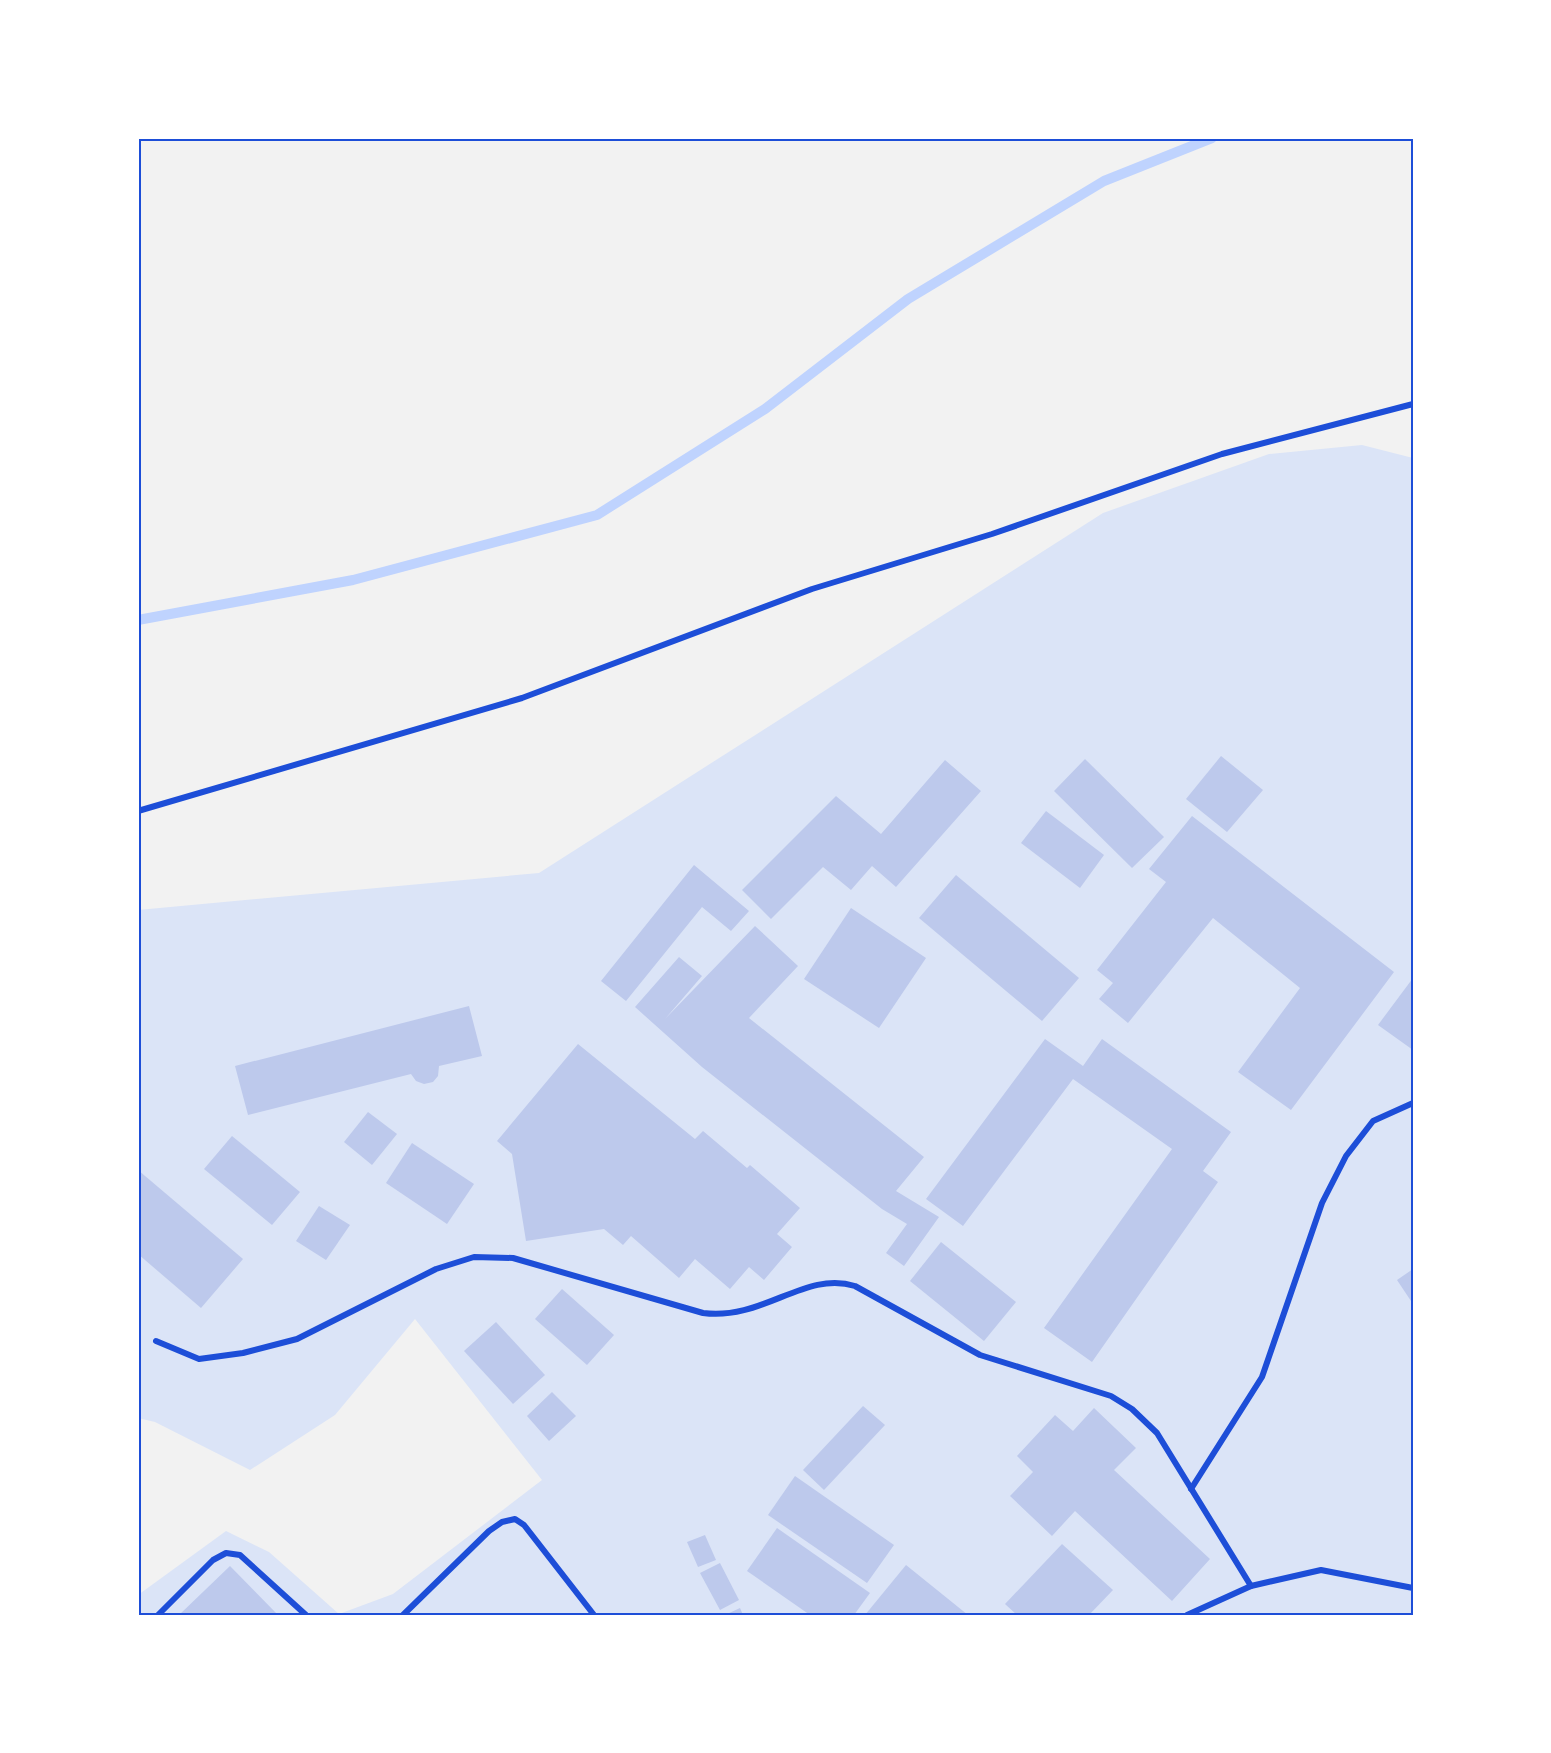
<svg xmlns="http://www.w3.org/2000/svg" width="1551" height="1753" font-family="Signika,sans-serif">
  <rect width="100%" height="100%" fill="#f2f2f2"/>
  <polygon fill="#dbe4f7" points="1362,445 1413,458 1413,1615 138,1615 138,1595 226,1531 269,1552 339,1614 393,1594 542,1480 415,1319 335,1415 250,1470 155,1422 138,1418 138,910 539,873 1103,513 1269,454"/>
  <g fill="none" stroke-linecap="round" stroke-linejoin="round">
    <polyline stroke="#bfd3fe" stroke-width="10" points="138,620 353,580 597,515 765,409 908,299 1104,181 1212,138"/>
  </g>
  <g fill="#bdc9ec">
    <polygon points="1221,756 1263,790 1227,832 1186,799"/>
    <polygon points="1085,759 1164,837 1132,868 1054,791"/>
    <polygon points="945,760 981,791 896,887 872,866 851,890 823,867 771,919 742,890 836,796 881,834"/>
    <polygon points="1046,811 1104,855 1080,888 1021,843"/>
    <polygon points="1192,816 1394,972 1291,1110 1238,1072 1300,988 1213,918 1128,1023 1099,999 1113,983 1097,970 1166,882 1149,869"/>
    <polygon points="694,865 749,911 731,931 702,907 626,1001 601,981"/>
    <polygon points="956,875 1079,978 1042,1021 919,918"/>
    <polygon points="851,908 926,958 879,1028 804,979"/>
    <polygon points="755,926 798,966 749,1018 924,1157 896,1191 939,1217 904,1266 886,1253 907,1224 882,1209 702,1067 635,1007 679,957 702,976 665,1019"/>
    <polygon points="1413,978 1413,1050 1378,1025"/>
    <polygon points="469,1006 482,1056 439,1066 438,1076 433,1082 424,1084 416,1081 411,1074 248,1115 235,1066"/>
    <polygon points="1045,1039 1083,1066 1102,1039 1231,1132 1203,1171 1218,1182 1092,1362 1044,1328 1172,1149 1073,1079 963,1226 926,1199"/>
    <polygon points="578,1044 695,1139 703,1131 747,1168 750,1165 800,1208 777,1234 792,1247 764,1280 749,1267 730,1289 695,1259 679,1278 631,1236 623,1245 604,1229 526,1241 512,1154 497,1141"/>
    <polygon points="368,1112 397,1134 372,1165 344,1142"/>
    <polygon points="232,1136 300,1192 272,1225 204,1169"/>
    <polygon points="412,1143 474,1184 447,1224 386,1183"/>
    <polygon points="138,1170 243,1259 201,1308 138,1254"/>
    <polygon points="319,1206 350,1225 326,1260 296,1241"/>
    <polygon points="941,1242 1016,1302 984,1341 910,1281"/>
    <polygon points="1413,1269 1413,1304 1397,1280"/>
    <polygon points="562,1289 614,1335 587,1365 535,1319"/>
    <polygon points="496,1322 545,1375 513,1404 464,1351"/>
    <polygon points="552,1392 576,1416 549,1441 527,1416"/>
    <polygon points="863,1406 885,1425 824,1490 803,1470"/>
    <polygon points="1094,1408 1136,1448 1114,1470 1210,1559 1172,1601 1075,1511 1052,1536 1010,1496 1033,1472 1017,1456 1055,1415 1073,1431"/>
    <polygon points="795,1476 894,1545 867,1583 768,1515"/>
    <polygon points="777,1528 870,1593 854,1615 810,1615 747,1571"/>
    <polygon points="705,1535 716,1560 698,1567 687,1542"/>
    <polygon points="1062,1544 1113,1590 1089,1615 1017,1615 1005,1604"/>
    <polygon points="720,1563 739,1600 720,1610 700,1573"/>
    <polygon points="906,1565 968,1615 865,1615"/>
    <polygon points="230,1566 278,1615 179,1615"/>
    <polygon points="740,1608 743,1615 725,1615"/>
  </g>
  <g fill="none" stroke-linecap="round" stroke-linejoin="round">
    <g stroke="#1d4ed8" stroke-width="6">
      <polyline points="138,811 522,698 812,589 992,534 1222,454 1413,404"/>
      <path d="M 156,1341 L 199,1359 L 243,1353 L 297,1339 L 436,1269 L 474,1257 L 513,1258 L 703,1313 C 763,1321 805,1270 855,1286 L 980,1355 L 1111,1396 L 1132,1409 L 1157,1433 L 1251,1586"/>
      <polyline points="1191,1489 1262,1377 1322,1203 1346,1156 1373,1121 1413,1103"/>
      <polyline points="158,1615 213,1560 226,1553 240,1555 306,1615"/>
      <polyline points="403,1615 489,1531 502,1522 515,1519 524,1525 594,1615"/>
      <polyline points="1187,1615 1251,1586 1321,1570 1413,1588"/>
    </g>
  </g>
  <rect width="1551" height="1753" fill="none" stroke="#ffffff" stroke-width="279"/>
  <rect x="140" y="140" width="1272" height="1474" fill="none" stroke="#1d4ed8" stroke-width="2"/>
</svg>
